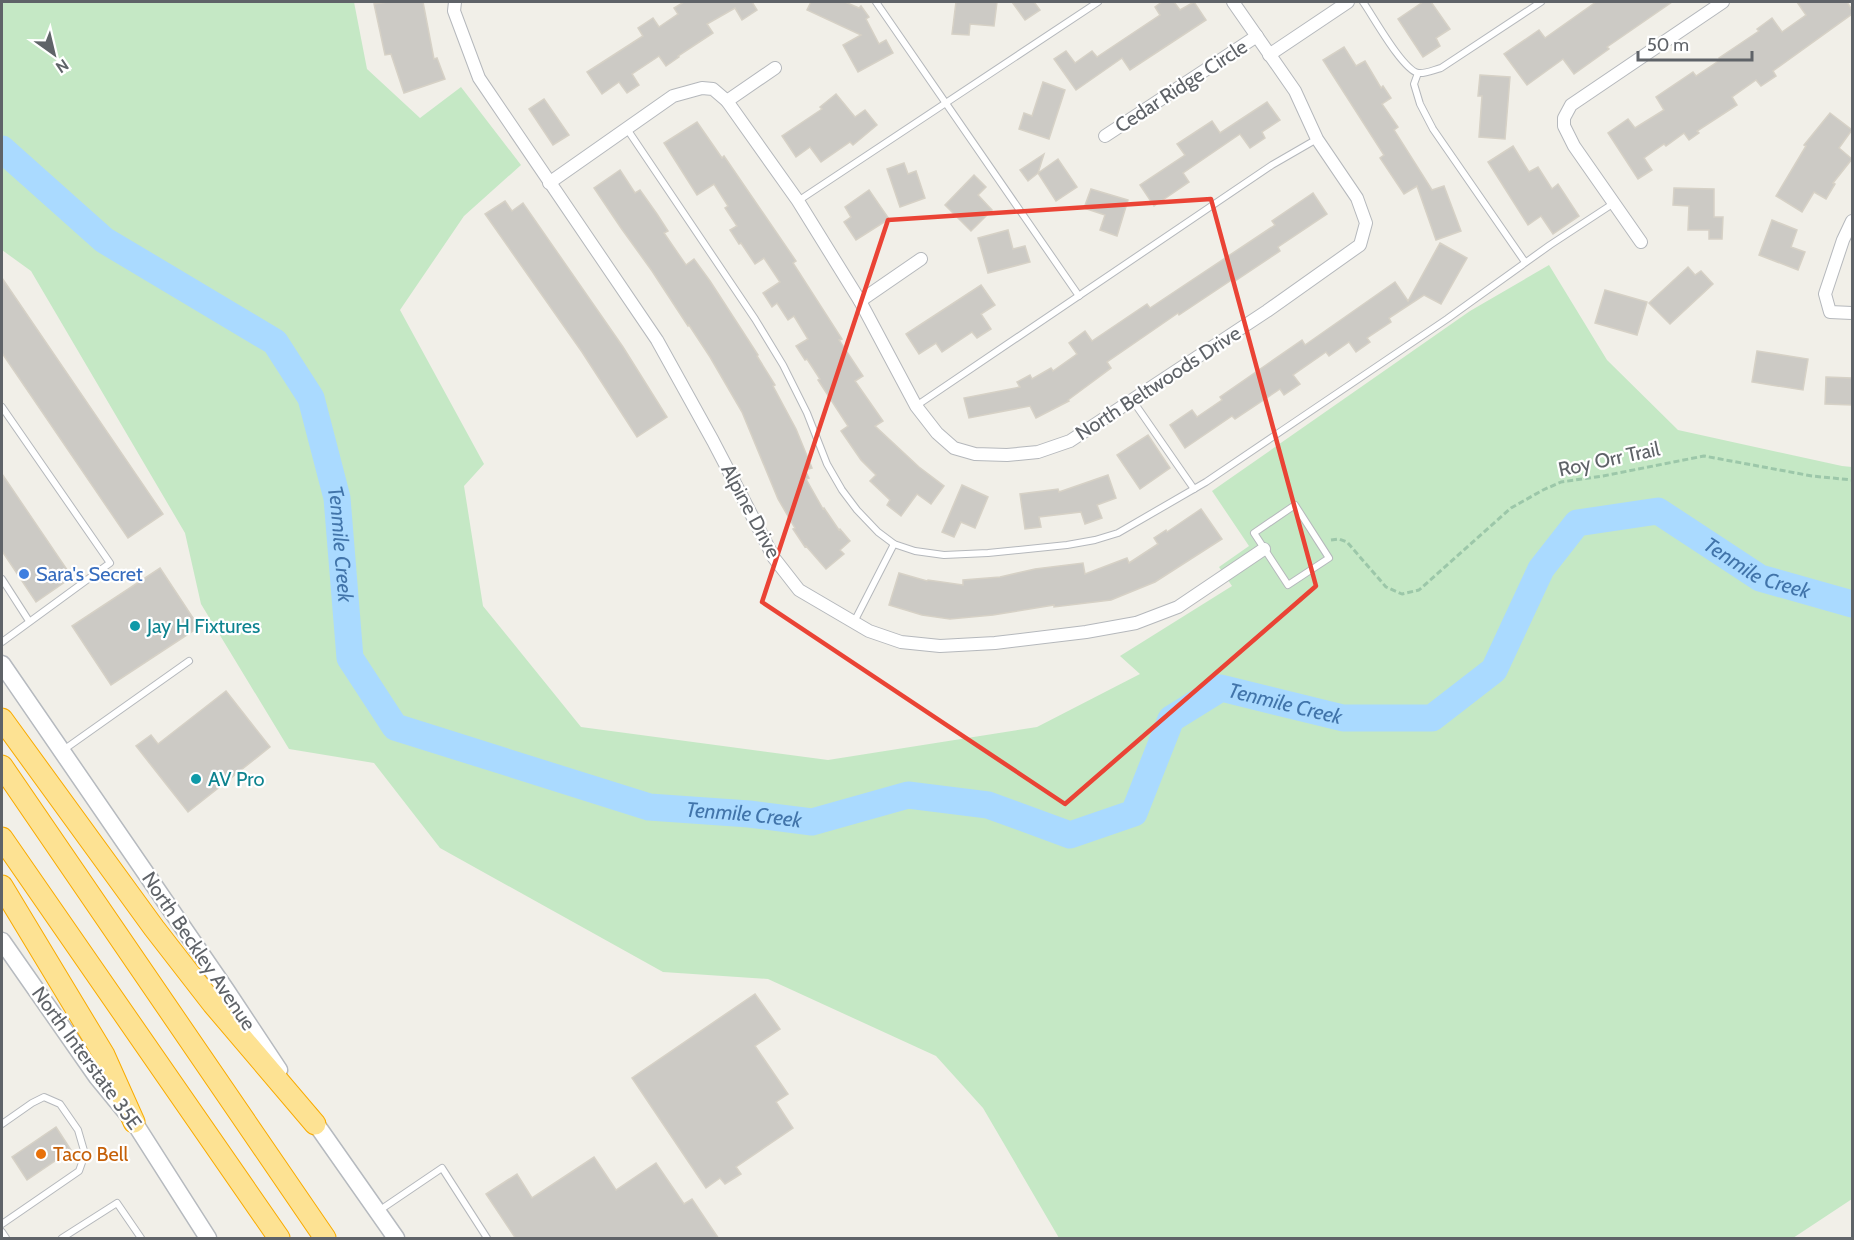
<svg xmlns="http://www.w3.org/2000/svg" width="1854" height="1240" font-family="Cabin,sans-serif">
  <rect width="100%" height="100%" fill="#f1efe8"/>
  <polygon fill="#c5e8c5" points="2,2 354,2 367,69 420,118 461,87 521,165 464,216 400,310 484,464 464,486 483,606 581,727 828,760 1037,727 1140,674 1120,656 1232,586 1219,567 1249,546 1212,491 1470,311 1549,265 1607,360 1678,430 1842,466 1852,467 1852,1199 1793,1238 1059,1238 983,1108 936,1056 768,979 663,972 440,848 374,763 289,749 201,604 185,533 31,271 2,250"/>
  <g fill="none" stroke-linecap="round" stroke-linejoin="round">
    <path stroke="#aadaff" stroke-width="27" id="s1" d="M 2,149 L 104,240 L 275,342 L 311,398 L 337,498 L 350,658 L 395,727 L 649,807 L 749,814 L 812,822 L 908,795 L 988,805 L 1070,835 L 1134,813 L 1171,719 L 1221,688 L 1343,718 L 1432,718 L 1494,670 L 1541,569 L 1577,523 L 1658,511 L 1760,578 L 1852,604"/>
  </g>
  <g fill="#cccac5" stroke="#d6d1c6" stroke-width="1.5">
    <polygon points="388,2 423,2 434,59 437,58 445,79 404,93 391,54 385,55 374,4"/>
    <polygon points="684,2 752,2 757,10 742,20 735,8 707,24 713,33 678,56 679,57 666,66 659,56 632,74 639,85 627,93 619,82 602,94 587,72 643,36 638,28 653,18 659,27 678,14 674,8"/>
    <polygon points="811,2 845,2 859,8 861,6 869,17 866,19 879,44 886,40 893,53 858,72 843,45 861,35 807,10"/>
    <polygon points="956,2 997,2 994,26 970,24 969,35 952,34"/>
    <polygon points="1012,2 1034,2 1040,10 1025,20"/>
    <polygon points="1162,2 1174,2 1180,10 1194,2 1206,20 1130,70 1122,58 1076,90 1054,59 1066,51 1075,63 1092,51 1097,57 1160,15 1155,7"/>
    <polygon points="1423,2 1431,2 1450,29 1436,38 1440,46 1423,57 1398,19"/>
    <polygon points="1596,2 1672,2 1607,47 1609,49 1574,74 1563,59 1527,85 1504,54 1539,30 1545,38"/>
    <polygon points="1797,2 1847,2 1852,10 1852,14 1773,71 1776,76 1761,86 1756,80 1732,97 1737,105 1697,131 1699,133 1689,140 1684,133 1666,146 1664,144 1644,158 1652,170 1638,179 1608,133 1628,119 1635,128 1664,110 1656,97 1693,72 1696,76 1720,60 1719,58 1759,31 1757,29 1772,18 1782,32 1806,15"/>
    <polygon points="1344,47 1356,66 1365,61 1381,88 1383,86 1391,98 1382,104 1398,127 1394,130 1432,190 1444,186 1461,231 1436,240 1417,186 1404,194 1380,158 1384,155 1323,60"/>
    <polygon points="1480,75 1510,77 1505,139 1479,137 1482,96 1478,96"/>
    <polygon points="1043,82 1065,90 1049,139 1019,129 1024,113 1032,116"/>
    <polygon points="836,94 855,117 865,110 877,125 853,145 850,142 821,162 810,147 796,157 782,136 822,109 820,107"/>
    <polygon points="544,99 569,135 553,145 529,109"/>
    <polygon points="1267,102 1280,120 1262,132 1265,138 1250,148 1240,134 1183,173 1189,182 1154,206 1140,185 1185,155 1177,144 1212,121 1220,133"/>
    <polygon points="1830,113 1852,130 1839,148 1852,159 1833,183 1835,184 1826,199 1814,192 1802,212 1776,196 1806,146 1804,145"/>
    <polygon points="697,122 722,158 724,156 796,261 793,263 842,339 839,340 863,376 855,381 883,421 875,426 919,467 944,486 931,504 917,494 901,516 887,505 890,500 870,481 876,475 861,460 841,431 848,426 818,380 820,379 807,359 805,360 796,346 808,339 794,316 788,320 777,303 772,307 763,293 780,282 764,258 755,264 741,243 739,244 730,230 737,226 725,208 728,206 714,184 697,195 664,143"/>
    <polygon points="1513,146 1529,172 1538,167 1552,189 1558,184 1579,216 1553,234 1541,216 1528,225 1488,162"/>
    <polygon points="1044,154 1038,173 1058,159 1077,187 1056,201 1038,173 1028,181 1020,170"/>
    <polygon points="904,163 908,174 916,171 925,198 900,207 887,169"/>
    <polygon points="620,170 635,193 640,190 657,214 668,231 664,233 686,265 694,259 710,281 758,355 757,356 775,385 773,386 796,429 812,468 805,470 809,478 806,479 823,509 824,508 839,530 840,529 850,541 840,550 844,554 826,569 806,546 805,547 793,529 795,528 778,499 742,412 710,357 689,325 688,326 652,271 621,228 594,188"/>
    <polygon points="974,175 986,187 978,195 992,210 971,231 945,205"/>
    <polygon points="1674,188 1714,189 1714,217 1723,217 1722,239 1709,239 1709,230 1688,230 1689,206 1673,205"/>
    <polygon points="1091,189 1128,200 1117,236 1100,230 1105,215 1084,208"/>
    <polygon points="869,190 889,219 856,240 844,222 851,217 845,207"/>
    <polygon points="1313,193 1327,214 1278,247 1280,251 1235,281 1233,279 1179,315 1178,313 1107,362 1111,368 1068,400 1069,401 1036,418 1030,406 969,418 964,398 1020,387 1017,382 1030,375 1032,379 1051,368 1053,371 1077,354 1069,343 1085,331 1092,341 1147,304 1150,308 1275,225 1272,221"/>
    <polygon points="505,201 512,211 523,203 623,347 667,417 637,437 582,352 485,214"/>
    <polygon points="1772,220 1797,230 1791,247 1805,252 1798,270 1759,255"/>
    <polygon points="1008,230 1013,249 1025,246 1030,262 988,273 978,238"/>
    <polygon points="1440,243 1467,258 1441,304 1424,295 1389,318 1391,322 1367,338 1370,342 1356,352 1349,342 1329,356 1326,352 1293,375 1300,384 1284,395 1280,389 1235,419 1232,416 1185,448 1170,425 1192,410 1197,417 1222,400 1220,397 1302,340 1305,345 1395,282 1408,301"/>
    <polygon points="1688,267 1695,275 1701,271 1713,284 1670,324 1649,303"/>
    <polygon points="2,278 163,514 128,538 2,353"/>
    <polygon points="981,285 995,305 981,314 991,329 977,338 972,332 942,352 936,343 919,354 906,334"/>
    <polygon points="1605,290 1647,302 1637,335 1595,323"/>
    <polygon points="1757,351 1808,359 1803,390 1752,382"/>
    <polygon points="1826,377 1852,378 1852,405 1825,404"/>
    <polygon points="1148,435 1170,468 1140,489 1117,455"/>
    <polygon points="2,474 72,577 36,602 2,551"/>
    <polygon points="1108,475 1116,498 1097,505 1102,518 1085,524 1081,512 1039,517 1041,527 1025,529 1020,494 1058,489 1059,492"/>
    <polygon points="962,485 988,497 975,528 961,522 954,537 942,532"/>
    <polygon points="1201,509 1222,539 1155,582 1111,600 1054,607 1054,605 993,615 950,619 922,615 889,605 899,573 927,581 928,580 963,585 963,580 1000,577 1035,569 1083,563 1085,574 1127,558 1129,563 1158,544 1154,538 1166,530 1167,532"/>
    <polygon points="160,568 199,627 111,685 72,626"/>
    <polygon points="226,691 270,747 188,812 136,746 151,735 158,744"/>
    <polygon points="755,994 780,1029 755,1046 788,1094 776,1102 793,1128 736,1167 741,1174 725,1184 720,1178 706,1188 632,1078"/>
    <polygon points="56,1127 71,1150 27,1180 12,1157"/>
    <polygon points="594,1157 616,1190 656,1163 684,1204 692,1199 719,1239 516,1239 486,1194 517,1174 532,1198"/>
  </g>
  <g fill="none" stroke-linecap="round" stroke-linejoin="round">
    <g stroke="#b5b8bc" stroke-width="8">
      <g id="service">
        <polyline points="876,2 1079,296"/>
        <path d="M 1363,2 C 1373,16 1402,69 1418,73 C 1426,74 1433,70 1441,68 L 1541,2"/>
        <polyline points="1418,73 1414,84 1420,104 1433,129 1525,262"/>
        <polyline points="627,129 755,319 783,365 807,413 827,464 842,490 857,510 878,532 894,544 915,551 944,555 988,553 1067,545 1095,540 1118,533 1206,482 1447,319 1550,245 1614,203"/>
        <polyline points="798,201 1098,2"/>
        <polyline points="1133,401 1194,489"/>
        <polyline points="916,406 1272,165 1317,139"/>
        <polyline points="2,407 110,563 2,642"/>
        <polygon points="1295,505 1329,558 1288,585 1254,533"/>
        <polyline points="2,579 29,621"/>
        <polyline points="854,622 894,544"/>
        <polyline points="62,751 189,661"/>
        <polyline points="2,1124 32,1103 44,1097 60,1104 78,1130 85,1154 79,1171 2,1224"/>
        <polyline points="380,1210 442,1168 487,1238"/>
        <polyline points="2,1232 6,1238"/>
        <polyline points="62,1238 117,1203 141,1238"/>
      </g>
    </g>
    <g stroke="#b5b8bc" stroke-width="14">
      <g id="minor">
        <polyline points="455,2 454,11 479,78 657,340 713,441 774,558 799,590 869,631 901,642 940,646 995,643 1086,632 1136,623 1178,607 1264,549"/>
        <polyline points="1269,55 1348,2"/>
        <polyline points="727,101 775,68"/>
        <polyline points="1105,136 1257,36"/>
        <polyline points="549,183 673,96 702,88 713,89 727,101 798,201 860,301 916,406 937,433 954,448 975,454 1007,455 1038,452 1070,441 1267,311 1360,245 1366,223 1357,198 1317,139 1295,91 1233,2"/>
        <polyline points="1852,221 1843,240 1825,294 1830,312 1852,313"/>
        <polyline points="1641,242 1574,146 1564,126 1564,118 1571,105 1723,2"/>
        <polyline points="860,301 921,259"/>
      </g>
    </g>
    <g stroke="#b6babf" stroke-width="19">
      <g id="secondary">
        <polyline points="2,664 226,990 279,1070"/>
        <polyline points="2,941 97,1077 134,1122 208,1238"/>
        <polyline points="309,1114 396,1238"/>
      </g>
    </g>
    <g stroke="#f9ab00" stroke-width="23">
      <g id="motorway">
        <polyline points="2,719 154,928 213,1004 315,1124"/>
        <polyline points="2,766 325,1238"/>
        <polyline points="2,838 279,1238"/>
        <polyline points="2,886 104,1055 134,1122"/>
      </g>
    </g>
    <polyline stroke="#9cc7a9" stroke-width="3" stroke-dasharray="6 3" stroke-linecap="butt" points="1331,540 1339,539 1347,542 1386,587 1402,594 1419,590 1511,508 1543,490 1561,482 1603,476 1704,456 1812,476 1852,480"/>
    <use href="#service" stroke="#fff" stroke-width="6"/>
    <use href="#minor" stroke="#fff" stroke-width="12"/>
    <use href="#secondary" stroke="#fff" stroke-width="16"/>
    <use href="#motorway" stroke="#fde293" stroke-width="21"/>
  </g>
  <path fill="none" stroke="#ea4335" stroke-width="4.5" stroke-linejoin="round" d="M 1211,199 L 1316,586 L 1065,804 L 762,602 L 888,220 Z"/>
  <circle fill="#3f7fe0" stroke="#fff" stroke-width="2" cx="24" cy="574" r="6"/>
  <g fill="#0f9aa8" stroke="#fff" stroke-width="2">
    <circle cx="135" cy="626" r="6"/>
    <circle cx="196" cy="779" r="6"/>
  </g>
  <circle fill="#e8710a" stroke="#fff" stroke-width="2" cx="41" cy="1154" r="6"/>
  <g text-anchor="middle" stroke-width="4.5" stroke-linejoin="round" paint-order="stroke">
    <g font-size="20" fill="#5f6368" stroke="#fff">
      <text transform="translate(1181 86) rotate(-33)" y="7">Cedar Ridge Circle</text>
      <text transform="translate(1158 383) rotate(-33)" y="7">North Beltwoods Drive</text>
      <text transform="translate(1609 459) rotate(-12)" y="7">Roy Orr Trail</text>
      <text transform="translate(751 511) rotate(62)" y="7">Alpine Drive</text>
      <text transform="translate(199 951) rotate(56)" y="7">North Beckley Avenue</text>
      <text transform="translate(87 1058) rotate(54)" y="7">North Interstate 35E</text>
    </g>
    <g font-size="20" fill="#366cbe" stroke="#fff" text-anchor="start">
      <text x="36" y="581">Sara's Secret</text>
    </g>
    <g font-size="20" fill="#0d838f" stroke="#fff" text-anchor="start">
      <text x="147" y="633">Jay H Fixtures</text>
      <text x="208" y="786">AV Pro</text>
    </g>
    <g font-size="20" fill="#c56008" stroke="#fff" text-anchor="start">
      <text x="53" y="1161">Taco Bell</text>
    </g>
    <g font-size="21" font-style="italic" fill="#4174aa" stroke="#fff">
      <text dy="7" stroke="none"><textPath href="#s1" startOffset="552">Tenmile Creek</textPath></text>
      <text dy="7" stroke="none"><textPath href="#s1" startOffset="2334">Tenmile Creek</textPath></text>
      <text dy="7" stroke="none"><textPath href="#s1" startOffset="1740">Tenmile Creek</textPath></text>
      <text dy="7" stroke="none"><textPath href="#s1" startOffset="1110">Tenmile Creek</textPath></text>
    </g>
  </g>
  <rect width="1854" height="1240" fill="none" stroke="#5f6368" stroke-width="6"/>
  <g transform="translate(54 54) rotate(146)" stroke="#ffffff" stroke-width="4.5" paint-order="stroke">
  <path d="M0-4.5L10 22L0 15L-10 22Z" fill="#5f6368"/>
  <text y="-9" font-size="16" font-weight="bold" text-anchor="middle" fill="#5f6368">N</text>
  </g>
  <path d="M1638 51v9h114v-9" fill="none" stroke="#5f6368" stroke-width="3"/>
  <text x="1647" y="51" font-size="18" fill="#5f6368" stroke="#ffffff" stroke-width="4.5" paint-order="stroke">50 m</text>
</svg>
